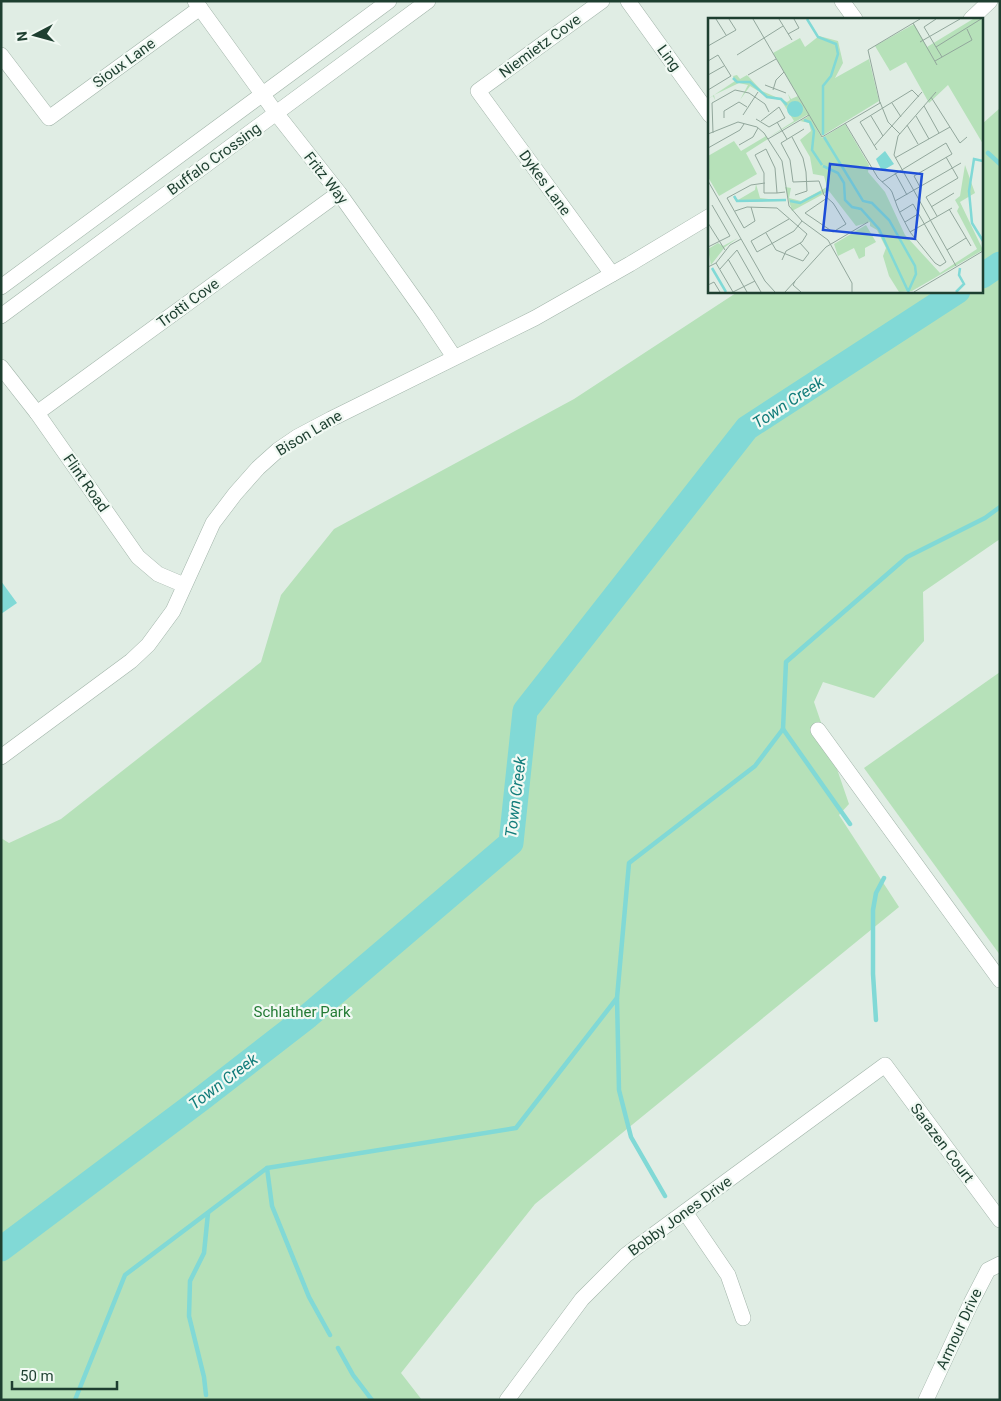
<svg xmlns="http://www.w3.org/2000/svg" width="1001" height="1401" font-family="Roboto,sans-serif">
  <rect width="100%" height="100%" fill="#e0ede4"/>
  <g fill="#b6e1b9">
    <polygon points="1000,108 1000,539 923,592 924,641 874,698 823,682 814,702 849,804 839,815 899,907 535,1204 401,1373 422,1400 1,1400 1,838 9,843 61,819 261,662 281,595 334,529 574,399 739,291 982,291 982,124"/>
    <polygon points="1000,672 1000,955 864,768"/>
  </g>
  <polygon fill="#81d9d6" points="1,581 17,603 1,614"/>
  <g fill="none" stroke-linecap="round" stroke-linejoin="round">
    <g stroke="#81d9d6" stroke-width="4.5">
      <polyline points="988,153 1000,164"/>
      <polyline points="783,729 850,824"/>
      <polyline points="617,998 619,1090 631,1137 665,1196"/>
      <polyline points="876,1020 873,974 873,910 876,893 884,878"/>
      <polyline points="267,1168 272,1206 309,1297 330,1335"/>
      <polyline points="338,1348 353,1375 372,1400"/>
      <polyline points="206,1395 204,1377 189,1316 190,1281 204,1253 208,1213"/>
      <polyline points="75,1400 125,1275 267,1168 516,1128 617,998 629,863 755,766 783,729 786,662 907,557 985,518 1000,507"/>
    </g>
    <g stroke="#81d9d6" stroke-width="25">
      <polyline points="982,276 1000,264"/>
      <polyline points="1,1249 201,1099 308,1016 511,843 525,711 747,428 958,291"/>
    </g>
    <g stroke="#a2b5aa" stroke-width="16">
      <g id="minor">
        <polyline points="195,1 276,113 339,193 426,315 454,357"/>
        <polyline points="602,1 478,91 612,274"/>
        <polyline points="628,1 710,115"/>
        <polyline points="842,1 855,19"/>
        <polyline points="971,19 990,1"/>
        <polyline points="1,55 49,118 200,8"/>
        <polyline points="1,287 389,1"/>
        <polyline points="1,316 428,1"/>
        <polyline points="1,367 37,413 138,557 158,574 184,585"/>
        <polyline points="37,413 339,193"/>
        <polyline points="818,730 1000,980"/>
        <polyline points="1,757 131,661 148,645 173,611 213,523 235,494 258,468 278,450 297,437 331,419 535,318 630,264 710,216"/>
        <polyline points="685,1212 728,1275 743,1318"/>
        <polyline points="507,1400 582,1299 626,1255 885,1065 1000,1220"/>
        <polyline points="926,1400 971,1303 988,1270 1000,1264"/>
      </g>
    </g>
    <use href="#minor" stroke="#fff" stroke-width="15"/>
  </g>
  <g text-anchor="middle" stroke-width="4.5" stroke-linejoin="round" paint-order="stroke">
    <g font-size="15" fill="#1e3f30" stroke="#f1f9f3">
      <text transform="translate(540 46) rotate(-36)" y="5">Niemietz Cove</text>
      <text transform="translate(669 58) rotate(54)" y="5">Ling</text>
      <text transform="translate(124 63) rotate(-36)" y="5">Sioux Lane</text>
      <text transform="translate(214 159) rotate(-36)" y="5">Buffalo Crossing</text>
      <text transform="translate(326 178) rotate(52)" y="5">Fritz Way</text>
      <text transform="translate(545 183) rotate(54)" y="5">Dykes Lane</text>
      <text transform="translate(188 303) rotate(-36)" y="5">Trotti Cove</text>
      <text transform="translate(309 433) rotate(-31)" y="5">Bison Lane</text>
      <text transform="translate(86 483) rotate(55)" y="5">Flint Road</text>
      <text transform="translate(942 1143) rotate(53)" y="5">Sarazen Court</text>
      <text transform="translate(680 1216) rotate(-36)" y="5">Bobby Jones Drive</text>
      <text transform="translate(959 1329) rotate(-65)" y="5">Armour Drive</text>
    </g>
    <g font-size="15" fill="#247b35" stroke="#f1f9f3">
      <text x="302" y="1017">Schlather Park</text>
    </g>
    <g font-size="16" font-style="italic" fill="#117c7a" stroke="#f1f9f3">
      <text transform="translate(788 402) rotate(-33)" y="6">Town Creek</text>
      <text transform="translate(515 797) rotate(-83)" y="6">Town Creek</text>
      <text transform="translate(223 1081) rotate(-37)" y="6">Town Creek</text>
    </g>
  </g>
  <g transform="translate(708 18)">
    <rect width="275" height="275" fill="#e0ede4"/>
    <path d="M 265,1 L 275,1 L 275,126 L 240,67 L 221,85 L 198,44 L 182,53 L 167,28 L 206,6 L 219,29 ZM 111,18 L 130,23 L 135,45 L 127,60 L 161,41 L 171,83 L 114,118 L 99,97 L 61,119 L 86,103 L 73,82 L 62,80 L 42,68 L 32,82 L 40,67 L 31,65 L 6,77 L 7,82 L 5,78 L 0,81 L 27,63 L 25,58 L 29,57 L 32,61 L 39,57 L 54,73 L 79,84 L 82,82 L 80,76 L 83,81 L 90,78 L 65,35 L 92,20 L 97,29 ZM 101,98 L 114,120 L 137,106 L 161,147 L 160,154 L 177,174 L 197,217 L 232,255 L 269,231 L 249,193 L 251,189 L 247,182 L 252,178 L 257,147 L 267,175 L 252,184 L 275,232 L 204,273 L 191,274 L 181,258 L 175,238 L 178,230 L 169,212 L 162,208 L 162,204 L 148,208 L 121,173 L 84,193 L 77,169 L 83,170 L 81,180 L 93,183 L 119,169 L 116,158 L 105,156 L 102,139 L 92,122 L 103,113 L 101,105 L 92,103 ZM 58,118 L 60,121 L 38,135 L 49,156 L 11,178 L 0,159 L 0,138 L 26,123 L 33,133 ZM 48,166 L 52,180 L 78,183 L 29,184 L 25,178 L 30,182 L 47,172 ZM 158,207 L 168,224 L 157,230 L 157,238 L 151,241 L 146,230 L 130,238 L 126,226 ZM 30,220 L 17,229 L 3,247 L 0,231 L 10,225 L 15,228 Z" fill="#b6e1b9"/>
    <path d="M79 91a8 8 0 1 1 16 0a8 8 0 1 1-16 0ZM 177,133 L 186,146 L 174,153 L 168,141 Z" fill="#81d9d6"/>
    <path fill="none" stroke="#81d9d6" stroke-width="2.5" d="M 99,1 L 110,19 L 128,26 L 130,36 L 123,58 L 115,68 L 115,117M 25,60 L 29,64 L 42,64 L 59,79 L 73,81 L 79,87M 96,102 L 102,104 L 106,113 L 104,132 L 114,147M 116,119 L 155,183 L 164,185 L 181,202 L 207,248 L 208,256 L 200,274M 275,143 L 266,141 L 261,173 L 264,205 L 275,223M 115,148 L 130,155 L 136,165 L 137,182 L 144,189 L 153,191 L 171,211 L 200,273M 26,178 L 29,183 L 78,182M 82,183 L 92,185 L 113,174M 4,250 L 18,274M 248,274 L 256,266 L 251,257 L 252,250"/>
    <path fill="none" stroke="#92a79c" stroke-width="1" d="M 8,1 L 18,17M 45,1 L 114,119 L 172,85 L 160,32 L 212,1M 71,1 L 84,22M 228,1 L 216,9 L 234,39M 205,5 L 229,47M 80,16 L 91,10 L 86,1M 212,24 L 252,1M 0,28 L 28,12 L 21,1M 228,29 L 273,1M 29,37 L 75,8M 0,43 L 10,37 L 23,58 L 0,72M 227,43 L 264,22 L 259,11M 0,57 L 16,48M 40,57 L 68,41M 57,67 L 78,75M 65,72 L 68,62 L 76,54M 228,74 L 190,118 L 186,137 L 248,248M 223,79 L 252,125 L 259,119M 172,84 L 180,104 L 192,116M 184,85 L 193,99M 216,88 L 231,115M 35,97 L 50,74M 163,98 L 175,118M 208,98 L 221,121M 16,100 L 16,93 L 31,84 L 39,89M 48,101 L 61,109 L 77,100 L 71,89 L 53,103M 69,104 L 79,121M 137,105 L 170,160 L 182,171 L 184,174 L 189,188 L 192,195 L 202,214 L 227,245 L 232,248 L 238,244 L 205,186 L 192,194M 199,107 L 210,126M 96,111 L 73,125 L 82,142 L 85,164 L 111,163 L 116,177 L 125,185 L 127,188 L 138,206 L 125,214 L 97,195 L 119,180M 5,115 L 4,85 L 27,72 L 41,75 L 57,86 L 61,94M 0,116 L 30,104 L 49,109 L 56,115 L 74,143 L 81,188 L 94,203 L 120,222 L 144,265 L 144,274M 84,119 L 95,140 L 98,154 L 99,173 L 87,177M 60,121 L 101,97M 31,127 L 45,119 L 50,110M 166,128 L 214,74M 0,130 L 32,112 L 36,106M 169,132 L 152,104 L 204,72 L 211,79M 187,140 L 242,109M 187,155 L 199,177M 0,163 L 57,263 L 67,274M 174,164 L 238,125 L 244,136 L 206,158 L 212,169M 69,175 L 67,150 L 58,131 L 47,137 L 56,155 L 56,175 L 69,175 L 77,174M 187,183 L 253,145M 43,189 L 47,203 L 36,210 L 19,180 L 43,167 L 57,165M 223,189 L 246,175M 241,191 L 263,228M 27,193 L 39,189 L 69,190 L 99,216 L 94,224 L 78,233 L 74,242M 229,198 L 218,179 L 250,160 L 238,139M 81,201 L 43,223 L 49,234 L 86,213 L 94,203M 197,204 L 210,196M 0,205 L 17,232M 202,214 L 244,190M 58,215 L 68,232 L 95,243 L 101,235 L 92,225M 0,229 L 22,218 L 4,187M 239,232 L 258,220M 20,241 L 39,274M 8,245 L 25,274M 0,249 L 8,245 L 22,227 L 33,221M 12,251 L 29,232 L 53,274M 87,263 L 85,267 L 93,274M 0,267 L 6,264 L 12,274M 25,274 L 47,263M 77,274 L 118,229 L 160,204M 206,274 L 275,233"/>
    <path fill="#1d4ed8" fill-opacity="0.15" stroke="#1d4ed8" stroke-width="2.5" d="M 122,146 L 214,156 L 207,221 L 115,212 Z"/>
    <rect width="275" height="275" fill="none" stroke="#1e3f30" stroke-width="2.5"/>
  </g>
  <rect width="1001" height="1401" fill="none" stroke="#1e3f30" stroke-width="5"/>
  <g transform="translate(35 35) rotate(264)" stroke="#f1f9f3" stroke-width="4" paint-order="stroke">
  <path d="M0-4L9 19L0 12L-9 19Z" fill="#1e3f30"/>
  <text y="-8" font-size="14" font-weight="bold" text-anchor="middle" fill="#1e3f30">N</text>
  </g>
  <path d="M12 1381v8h105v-8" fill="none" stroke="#1e3f30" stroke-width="2.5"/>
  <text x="20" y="1381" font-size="15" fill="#1e3f30" stroke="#f1f9f3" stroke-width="4" paint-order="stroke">50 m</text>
</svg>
